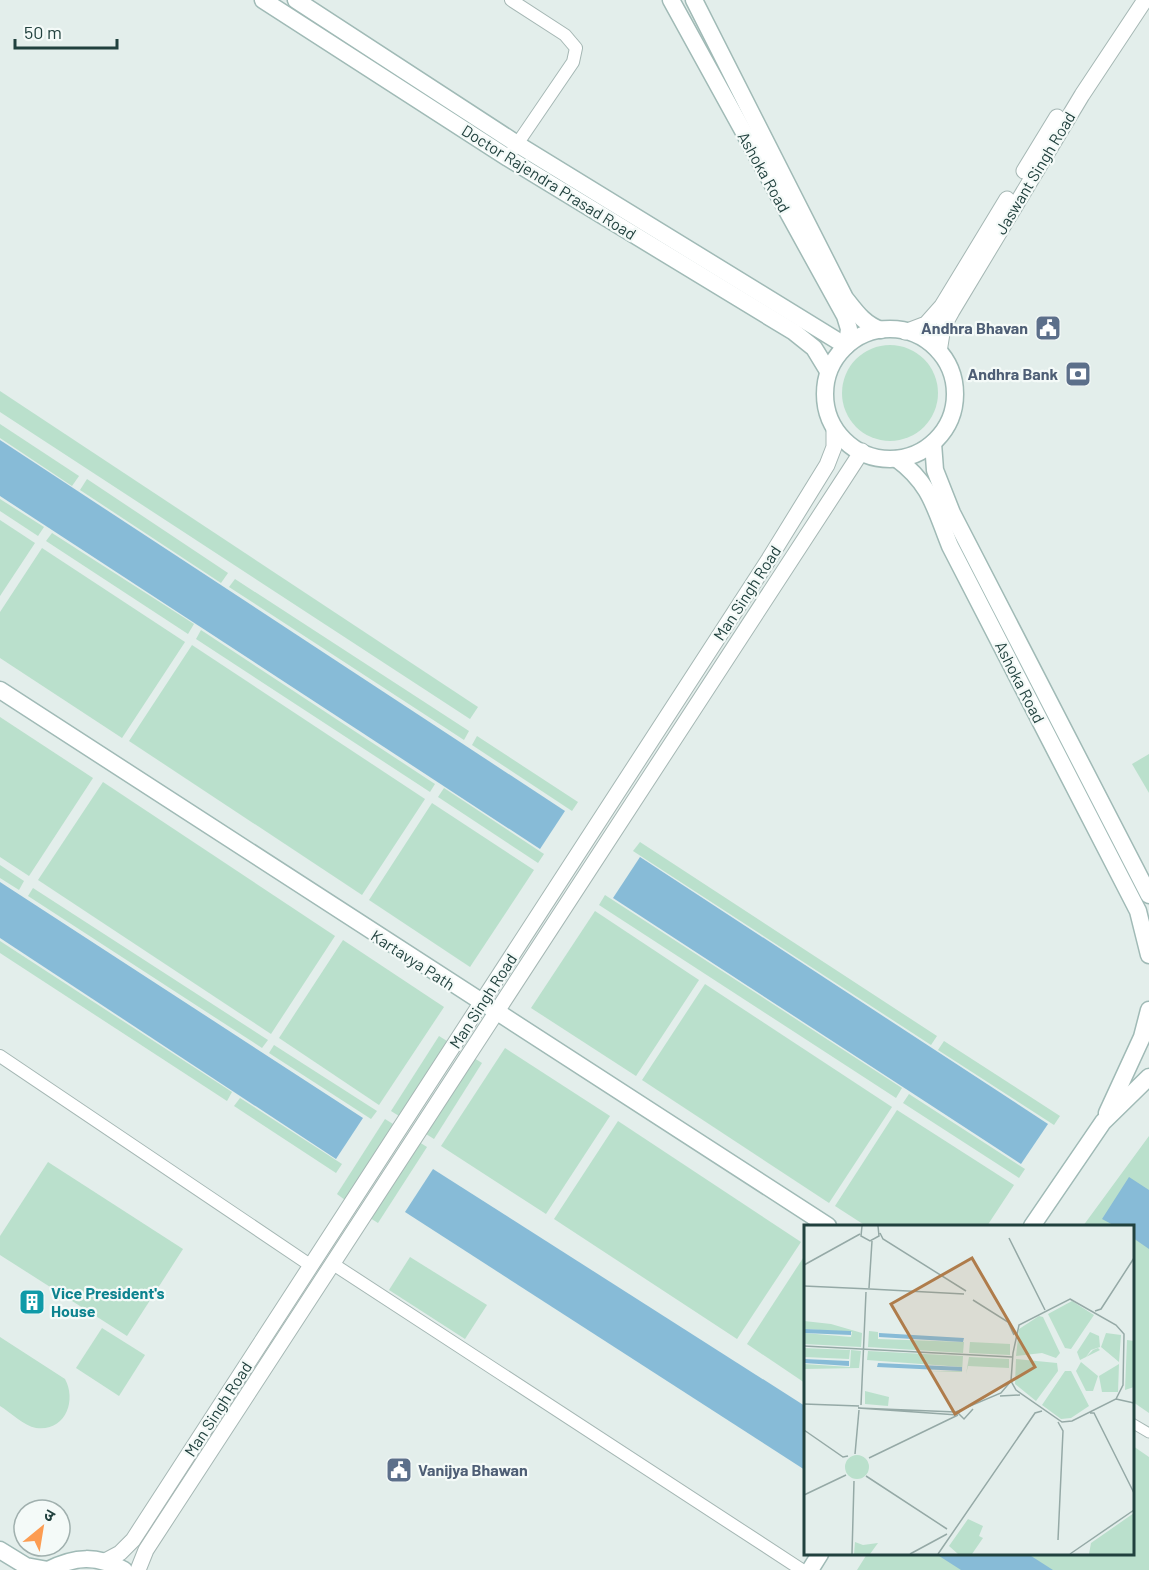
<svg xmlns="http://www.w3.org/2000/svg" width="1149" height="1570" font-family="Barlow,'Noto Sans Devanagari',sans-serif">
  <rect width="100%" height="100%" fill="#e3eeeb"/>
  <g fill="#bae0cc">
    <circle cx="890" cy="393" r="48"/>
    <polygon points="0,391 478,707 470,719 0,412"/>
    <polygon points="0,424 79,476 72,486 0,438"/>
    <polygon points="87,479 228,573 221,583 80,490"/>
    <polygon points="0,499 44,527 38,536 0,511"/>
    <polygon points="0,520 35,543 0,596"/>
    <polygon points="52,533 194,624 188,634 46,541"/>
    <polygon points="42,548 185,642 122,738 0,658 0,612"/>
    <polygon points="235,579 469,731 464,740 229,587"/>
    <polygon points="201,630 435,784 430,792 196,639"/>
    <polygon points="192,645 425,799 362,895 129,741"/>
    <polygon points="0,717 93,778 29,876 0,857"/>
    <polygon points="477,736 578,802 572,811 472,745"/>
    <polygon points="1149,754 1149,793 1132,764"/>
    <polygon points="103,782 335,936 271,1034 38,880"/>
    <polygon points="444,788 544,854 538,863 438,797"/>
    <polygon points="432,803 534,870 470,967 369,900"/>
    <polygon points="640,842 937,1036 931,1045 633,851"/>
    <polygon points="0,865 24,881 19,890 0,878"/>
    <polygon points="33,888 268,1040 262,1048 28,896"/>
    <polygon points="605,895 902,1088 896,1098 599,905"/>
    <polygon points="595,911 699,980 636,1076 531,1008"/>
    <polygon points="343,940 444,1007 379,1105 279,1038"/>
    <polygon points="0,941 232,1092 227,1101 0,953"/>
    <polygon points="705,984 892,1107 829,1203 642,1080"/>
    <polygon points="439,1036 447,1041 399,1116 391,1111"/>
    <polygon points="944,1041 1060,1116 1054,1125 938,1050"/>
    <polygon points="274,1045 377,1111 371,1119 269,1053"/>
    <polygon points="505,1048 610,1116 546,1214 441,1146"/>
    <polygon points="474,1058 482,1063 434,1139 426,1134"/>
    <polygon points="909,1094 1025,1169 1019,1178 903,1103"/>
    <polygon points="240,1098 342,1164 336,1173 234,1106"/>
    <polygon points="897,1110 1014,1185 987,1226 866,1226 835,1206"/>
    <polygon points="385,1119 393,1124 345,1200 337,1194"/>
    <polygon points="618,1121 801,1242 737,1339 554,1219"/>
    <polygon points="1149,1136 1149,1413 1133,1402 1132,1226 1083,1226"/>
    <polygon points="419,1142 427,1147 378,1223 370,1218"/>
    <polygon points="48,1162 183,1249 127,1336 0,1255 0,1236"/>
    <polygon points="805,1255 805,1383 747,1344"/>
    <polygon points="410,1257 487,1305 465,1339 389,1290"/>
    <polygon points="102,1328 145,1355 119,1396 76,1368"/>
    <path d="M 0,1337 L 65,1379 C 77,1401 65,1432 36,1428 C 24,1426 10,1412 0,1406 Z"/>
    <polygon points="1133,1446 1149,1457 1149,1570 857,1570 867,1554 1132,1554"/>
  </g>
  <g fill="#87bbd7">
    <polygon points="0,440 565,811 540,849 0,496"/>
    <polygon points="640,857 1048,1124 1021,1164 613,898"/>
    <polygon points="0,882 363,1118 336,1159 0,938"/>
    <polygon points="433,1169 805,1406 805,1470 405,1212"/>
    <polygon points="1129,1177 1149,1190 1149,1249 1133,1238 1132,1226 1115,1226 1102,1219"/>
    <polygon points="936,1554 1028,1554 1053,1570 961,1570"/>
  </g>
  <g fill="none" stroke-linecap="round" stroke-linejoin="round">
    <g stroke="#a5b7b4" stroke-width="11">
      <polyline id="pedestrian" points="1132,1423 1149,1433"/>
    </g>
    <g stroke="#a5b7b4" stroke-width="14">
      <g id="minor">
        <polyline points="511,0 565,35 576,48 573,62 513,150"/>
        <polyline points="0,1056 310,1265"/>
        <polyline points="333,1264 802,1570"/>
      </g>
    </g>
    <g stroke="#a5b7b4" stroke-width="17">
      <g id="tertiary">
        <polyline points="1024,171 1057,117"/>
        <polyline points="905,332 926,324 942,306 1007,199"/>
        <polyline points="939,352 943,327 952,311 1082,95 1145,0"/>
        <polyline points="105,1561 120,1553 133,1540 769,559 827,465 834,447 834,427"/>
        <polyline points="138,1570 146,1550 862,451"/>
      </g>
    </g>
    <g stroke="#a0bab6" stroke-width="19">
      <g id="secondary">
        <polyline points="263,0 508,158 794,332 814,348 828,371"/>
        <polyline points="296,0 517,144 846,346"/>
        <polyline points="671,0 845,316 849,329 847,345"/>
        <path d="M 694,0 L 845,298 C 856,312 864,324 881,330"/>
        <circle cx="890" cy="394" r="65"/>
        <polyline points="933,443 935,470 952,513 1149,895"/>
        <path d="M 897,459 C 931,484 935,509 950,546 L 1138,911 L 1149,955"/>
        <polyline points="0,690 828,1226"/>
        <polyline points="1107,1113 1142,1037 1149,1010"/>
        <polyline points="1032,1226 1103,1122 1149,1077"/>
        <polyline points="0,1550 26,1566 48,1570"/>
        <path d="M 48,1570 C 75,1556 97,1555 124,1570"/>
        <polyline points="810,1570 820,1554"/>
      </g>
    </g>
    <use href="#pedestrian" stroke="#fff" stroke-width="9"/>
    <use href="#minor" stroke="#fff" stroke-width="12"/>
    <use href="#tertiary" stroke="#fff" stroke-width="15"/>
    <use href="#secondary" stroke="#fff" stroke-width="16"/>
  </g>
  <defs>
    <g id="civic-square" transform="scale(1.35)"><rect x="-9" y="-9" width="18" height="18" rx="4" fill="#5c6f8a" stroke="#f4faf8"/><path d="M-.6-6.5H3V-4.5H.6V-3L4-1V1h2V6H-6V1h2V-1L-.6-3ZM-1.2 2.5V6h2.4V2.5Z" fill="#fff"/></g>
    <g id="bank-square" transform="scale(1.35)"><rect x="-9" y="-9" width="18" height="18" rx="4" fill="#5c6f8a" stroke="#f4faf8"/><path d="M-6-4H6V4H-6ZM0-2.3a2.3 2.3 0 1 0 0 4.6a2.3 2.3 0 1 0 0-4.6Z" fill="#fff"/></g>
    <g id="building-square" transform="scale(1.35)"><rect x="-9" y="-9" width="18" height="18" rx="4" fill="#0f9aa8" stroke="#f4faf8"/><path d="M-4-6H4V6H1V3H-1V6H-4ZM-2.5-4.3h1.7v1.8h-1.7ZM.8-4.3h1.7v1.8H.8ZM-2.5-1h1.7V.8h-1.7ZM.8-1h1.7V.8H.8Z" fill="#fff"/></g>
  </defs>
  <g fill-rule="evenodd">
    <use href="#civic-square" x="1048" y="328"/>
    <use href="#bank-square" x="1078" y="374"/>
    <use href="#building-square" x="32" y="1302"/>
    <use href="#civic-square" x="399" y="1470"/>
  </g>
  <g text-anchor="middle" stroke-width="4.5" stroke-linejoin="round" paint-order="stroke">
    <g font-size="16" fill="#21413e" stroke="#f4faf8">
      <text transform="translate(764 172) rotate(61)" y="6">Ashoka Road</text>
      <text transform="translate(1035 173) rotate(-59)" y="6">Jaswant Singh Road</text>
      <text transform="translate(549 182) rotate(32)" y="6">Doctor Rajendra Prasad Road</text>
      <text transform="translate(747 593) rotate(-57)" y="6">Man Singh Road</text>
      <text transform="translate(1020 682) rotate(63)" y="6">Ashoka Road</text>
      <text transform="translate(413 960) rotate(33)" y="6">Kartavya Path</text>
      <text transform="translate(483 1001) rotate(-57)" y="6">Man Singh Road</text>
      <text transform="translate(218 1409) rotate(-57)" y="6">Man Singh Road</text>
    </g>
    <g font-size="16" font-weight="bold" fill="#4e5e75" stroke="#f4faf8" text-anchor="end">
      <text x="1028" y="334">Andhra Bhavan</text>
      <text x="1058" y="380">Andhra Bank</text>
      <text x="418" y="1476" text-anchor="start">Vanijya Bhawan</text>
    </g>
    <g font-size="16" font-weight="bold" fill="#0d838f" stroke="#f4faf8" text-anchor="start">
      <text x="51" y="1299">Vice President's<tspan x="51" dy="18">House</tspan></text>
    </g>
  </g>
  <g transform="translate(804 1225)">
    <rect width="330" height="330" fill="#e3eeeb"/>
    <path d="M 268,76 L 290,90 L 267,124 L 261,123 L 244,89 ZM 235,91 L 239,92 L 256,128 L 252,133 L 238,128 L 212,131 L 215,104 ZM 0,96 L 27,99 L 58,108 L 57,122 L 0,119 L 0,108 L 47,112 L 48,107 L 0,104 ZM 65,106 L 74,107 L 74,114 L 160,117 L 159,128 L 64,122 ZM 286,107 L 295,111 L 296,122 L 287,125 L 282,132 L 289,125 L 294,123 L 296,125 L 276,135 L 273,127 ZM 302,108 L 317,110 L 315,137 L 297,122 ZM 323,115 L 330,116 L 330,162 L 321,165 ZM 166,117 L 206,119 L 206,130 L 165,128 ZM 0,123 L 46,125 L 45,134 L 0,132 ZM 47,125 L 57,126 L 55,143 L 0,144 L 0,139 L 46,142 ZM 64,126 L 159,131 L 158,147 L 125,146 L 157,146 L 158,142 L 63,135 ZM 165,132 L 205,134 L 205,143 L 164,141 L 162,149 ZM 212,134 L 253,138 L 254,146 L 232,176 L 211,159 ZM 277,137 L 294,151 L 289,166 L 282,166 L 272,146 ZM 315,139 L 314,167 L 298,167 L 295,151 ZM 261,146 L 267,146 L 285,181 L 267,193 L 257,194 L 238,180 ZM 61,166 L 85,172 L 84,181 L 61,179 ZM41 242a12 12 0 1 1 24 0a12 12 0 1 1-24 0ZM 330,288 L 330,329 L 285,329 L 287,318 ZM 164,294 L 179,301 L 175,311 L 179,313 L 168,329 L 154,329 L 145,321 ZM 51,317 L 59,320 L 74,318 L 66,329 L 50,329 Z" fill="#bae0cc"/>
    <path d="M 0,104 L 47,106 L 47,110 L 0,108 ZM 75,108 L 160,113 L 159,117 L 75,112 ZM 0,134 L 45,136 L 45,141 L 0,138 ZM 74,138 L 158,142 L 158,146 L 73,142 Z" fill="#87bbd7"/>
    <path fill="none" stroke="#95a9a6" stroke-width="1.5" d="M 58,1 L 57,11 L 66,16 L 75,11 L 74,1M 76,8 L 79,14 L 162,66M 205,13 L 241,85M 0,40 L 56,9M 0,61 L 66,64M 65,63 L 68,16M 66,64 L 160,69M 266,74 L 312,100 L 320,109 L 319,160 L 312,174 L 268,196 L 258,197 L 212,165 L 207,156 L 209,128 L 215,100 ZM 169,75 L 204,97 L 210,110M 291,86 L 297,84 L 330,33M 0,121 L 208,132M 196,171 L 216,170M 312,174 L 330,178M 0,179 L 55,181M 57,180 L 62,67M 154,188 L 160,194 L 169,184M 286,188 L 290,188 L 330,268M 154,190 L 54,183 L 152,187 L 197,168 L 207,156M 254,197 L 259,206 L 254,315M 0,205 L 39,232 L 44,231M 51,229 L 55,185M 65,233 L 154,190M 62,251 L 143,304M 0,270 L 42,250M 48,329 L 50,256M 106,329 L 143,309M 134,329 L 231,188 L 238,186M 266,329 L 330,285"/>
    <path fill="#af7c4b" fill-opacity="0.15" stroke="#af7c4b" stroke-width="3" d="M 168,33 L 231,142 L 151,189 L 87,79 Z"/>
    <rect width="330" height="330" fill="none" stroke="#21413e" stroke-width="3"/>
  </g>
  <g transform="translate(42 1528) rotate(30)"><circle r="28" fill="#f4faf8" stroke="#a0b0ae" stroke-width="1.5"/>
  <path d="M0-4.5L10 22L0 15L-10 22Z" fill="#fc9c52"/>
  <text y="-9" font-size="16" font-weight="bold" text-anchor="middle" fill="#21413e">उ</text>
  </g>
  <path d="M15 39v9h102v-9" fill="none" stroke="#21413e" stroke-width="3"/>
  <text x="24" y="39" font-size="18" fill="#21413e" stroke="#f4faf8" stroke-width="4.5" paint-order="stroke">50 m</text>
</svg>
